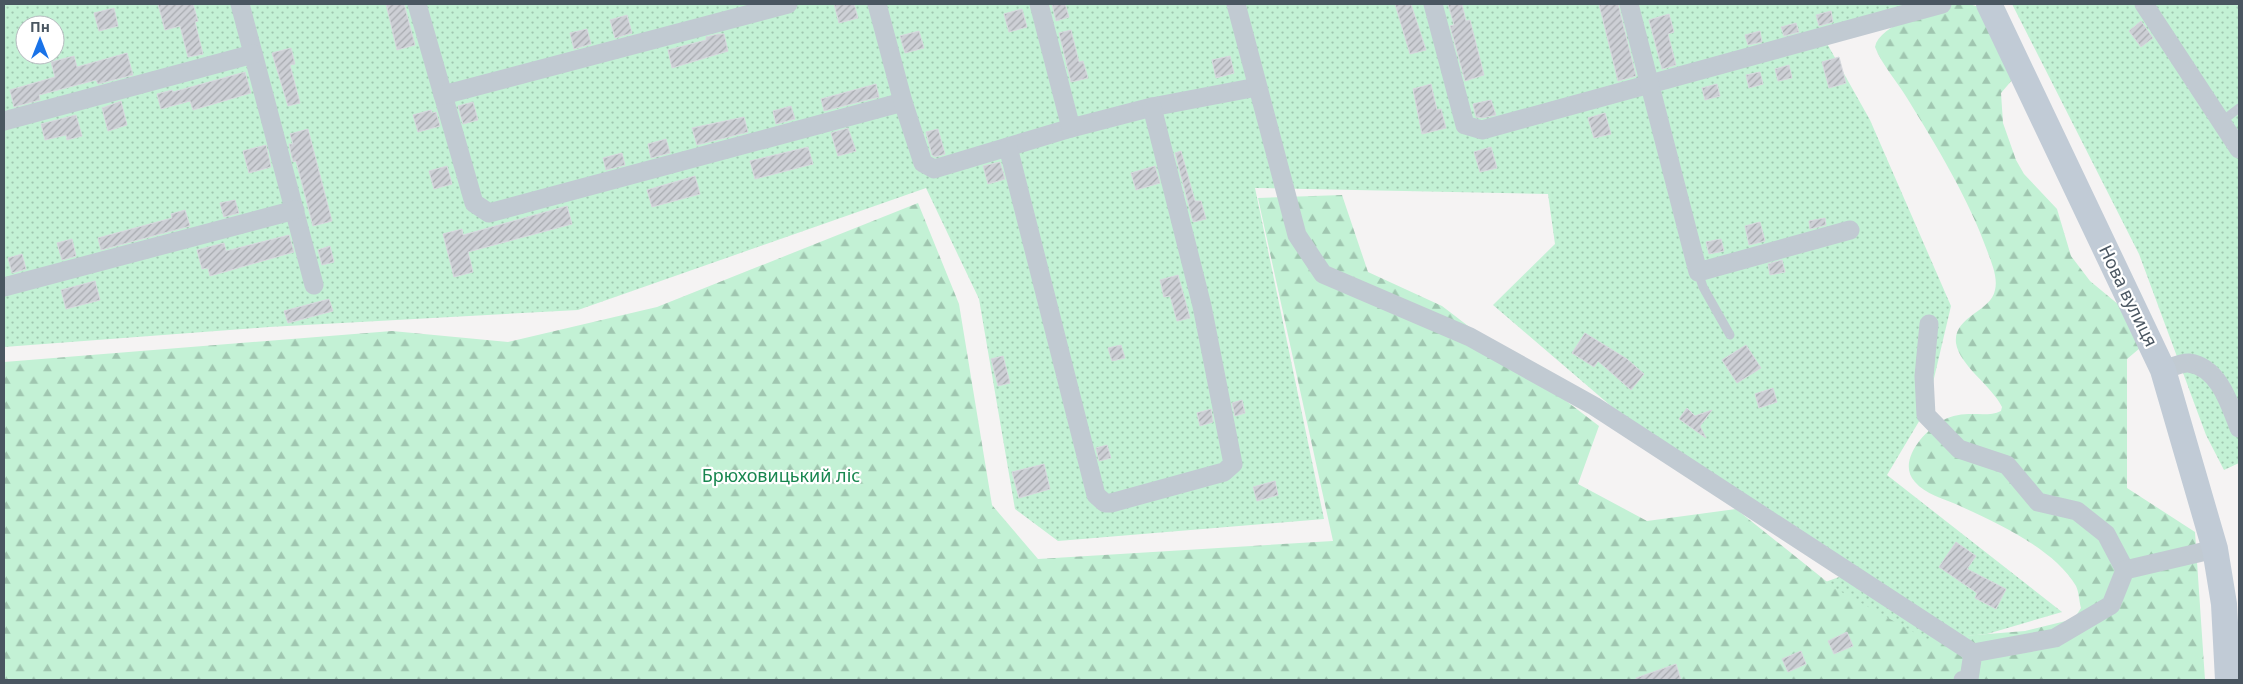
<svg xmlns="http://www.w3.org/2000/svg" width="2243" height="684" font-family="'Noto Sans',sans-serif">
  <defs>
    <pattern id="grass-dots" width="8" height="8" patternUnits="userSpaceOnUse" patternTransform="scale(1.25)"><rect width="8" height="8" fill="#c3f1d5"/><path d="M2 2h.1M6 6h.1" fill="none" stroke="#a0c6b0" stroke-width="1.8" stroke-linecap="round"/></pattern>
    <pattern id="forest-firs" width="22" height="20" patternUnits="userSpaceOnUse" patternTransform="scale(1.25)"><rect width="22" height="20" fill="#c3f1d5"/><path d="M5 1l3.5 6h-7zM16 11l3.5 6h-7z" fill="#a0c6b0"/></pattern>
    <pattern id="building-hatch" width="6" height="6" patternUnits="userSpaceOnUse" patternTransform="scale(1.25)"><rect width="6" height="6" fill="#cdcfd5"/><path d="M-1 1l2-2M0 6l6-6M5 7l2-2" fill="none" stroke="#a8abb0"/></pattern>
  </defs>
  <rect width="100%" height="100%" fill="#f5f3f3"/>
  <g fill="url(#grass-dots)" fill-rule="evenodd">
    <path d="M 4,4 L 1919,4 L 1825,40 L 1870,120 L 1951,306 L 1927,408 L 1887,475 L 2062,612 L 1987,634 L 1574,675 L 1858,570 L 1646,436 L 1493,305 L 1555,244 L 1548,194 L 1255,188 L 1324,519 L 1058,541 L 1015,509 L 979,299 L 926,188 L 578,310 L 269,327 L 4,347 ZM 25,25 L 55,25 L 55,55 L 25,55 Z"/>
    <polygon points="2012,4 2239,4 2239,463 2224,470 2206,435 2139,254"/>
  </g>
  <path fill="url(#forest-firs)" d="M 1955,4 L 1969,4 L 1979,7 L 2013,79 L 2001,93 L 2003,123 L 2016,160 L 2024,174 L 2057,209 L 2071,256 L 2090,281 L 2119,305 L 2140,348 L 2127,359 L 2127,488 L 2195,532 L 2205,680 L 4,680 L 4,362 L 392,331 L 508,342 L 657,307 L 918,203 L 959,304 L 992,505 L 1038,559 L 1333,541 L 1258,198 L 1342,195 L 1368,272 L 1442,306 L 1599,426 L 1578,484 L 1647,521 L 1736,509 L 1836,589 L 1926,639 L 2025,631 L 2074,619 L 2081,608 C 2079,601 2079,592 2076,586 C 2054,548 1996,523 1958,505 C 1944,499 1925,494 1915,482 C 1896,462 1925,430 1942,421 C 1965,408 1985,419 2001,411 L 2002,407 C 1992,386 1959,365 1956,343 C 1953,316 1991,312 1995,290 C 1998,278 1992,264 1988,253 C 1969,199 1937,147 1907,98 C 1897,81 1882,65 1875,47 C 1879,24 1935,9 1955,4 Z"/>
  <g fill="url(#building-hatch)" stroke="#d7d9de">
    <polygon points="158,4 193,4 198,21 195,22 203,54 188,57 180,26 165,30"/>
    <polygon points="386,4 404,4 415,45 397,50"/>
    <polygon points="834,4 854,4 858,18 839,23"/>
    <polygon points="1052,4 1065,4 1069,17 1056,21"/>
    <polygon points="1395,4 1411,4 1426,50 1410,54"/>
    <polygon points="1448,4 1462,4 1466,21 1470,20 1484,75 1465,81 1450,26 1454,25"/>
    <polygon points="1599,4 1618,4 1636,76 1618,81"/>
    <polygon points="114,8 118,26 99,31 94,13"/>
    <polygon points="1022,9 1027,27 1009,32 1004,14"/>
    <polygon points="1831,11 1833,22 1819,26 1816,15"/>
    <polygon points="1669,14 1674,32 1668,34 1676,65 1662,69 1649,20"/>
    <polygon points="627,15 632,33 615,38 610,20"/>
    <polygon points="2141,21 2153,38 2141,47 2129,31"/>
    <polygon points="1796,23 1799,32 1784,36 1781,27"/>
    <polygon points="587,29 591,44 574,49 570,33"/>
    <polygon points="1071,30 1079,62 1083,61 1088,78 1071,82 1059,33"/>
    <polygon points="919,31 924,48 905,53 900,36"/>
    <polygon points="1760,31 1762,42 1748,45 1745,35"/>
    <polygon points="718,34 724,34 728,51 672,68 668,50 706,40 706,37"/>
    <polygon points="291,48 295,64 290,65 300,103 288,106 272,53"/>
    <polygon points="127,53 133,75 98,84 96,80 39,95 40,100 14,107 10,90 55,77 51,62 74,56 77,67"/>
    <polygon points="1230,56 1234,73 1216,78 1212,60"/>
    <polygon points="1839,57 1846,83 1829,88 1822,62"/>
    <polygon points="1789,65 1792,78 1778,81 1775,69"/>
    <polygon points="245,72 251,93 193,110 190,101 161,109 157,94 172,90 173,92"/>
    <polygon points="1760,72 1763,84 1749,88 1746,75"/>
    <polygon points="876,84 879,97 824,111 821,99"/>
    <polygon points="1431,84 1437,110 1441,109 1446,128 1422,134 1413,89"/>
    <polygon points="1717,84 1720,96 1705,100 1702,88"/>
    <polygon points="1491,100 1496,115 1482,118 1476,117 1473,104"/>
    <polygon points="121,101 127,125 108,131 102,108"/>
    <polygon points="473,102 478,120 463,124 458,106"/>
    <polygon points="791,106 795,119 776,124 773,111"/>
    <polygon points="431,110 432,113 436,112 440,126 418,132 413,115"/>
    <polygon points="1605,113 1611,134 1594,138 1588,118"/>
    <polygon points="76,115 82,136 67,140 66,135 45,140 41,124"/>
    <polygon points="744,117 748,132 697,145 692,128"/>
    <polygon points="848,128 856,151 838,156 831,133"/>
    <polygon points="308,129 332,221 313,226 296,161 293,162 289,144 293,144 290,134"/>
    <polygon points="938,129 945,154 935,157 932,155 926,132"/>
    <polygon points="666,139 670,153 651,158 648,144"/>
    <polygon points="266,145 271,167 249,173 243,151"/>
    <polygon points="808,147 813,164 755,179 750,161"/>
    <polygon points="1491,147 1497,168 1480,172 1474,152"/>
    <polygon points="1181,151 1195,201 1201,201 1206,219 1193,222 1175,153"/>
    <polygon points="622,153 625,165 606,170 603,158"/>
    <polygon points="1000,162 1005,179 988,184 983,166"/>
    <polygon points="447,166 452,184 434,189 429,171"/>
    <polygon points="1155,166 1160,183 1136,190 1131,173"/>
    <polygon points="695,176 700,194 652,207 647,190"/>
    <polygon points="235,200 239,213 224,217 220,203"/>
    <polygon points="567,206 572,224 468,252 473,272 454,277 443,234 462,229 463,235"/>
    <polygon points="185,210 190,226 101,250 98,238 172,218 171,214"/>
    <polygon points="1825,218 1826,225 1810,229 1809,221"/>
    <polygon points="1760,222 1765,241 1749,245 1745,226"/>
    <polygon points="289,235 294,252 210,276 208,268 202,269 197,250 224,243 226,251"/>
    <polygon points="72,239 76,256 62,260 57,243"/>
    <polygon points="1721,239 1724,251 1709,254 1706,242"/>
    <polygon points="330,246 334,262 322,265 318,250"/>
    <polygon points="22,254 26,269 12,273 8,258"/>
    <polygon points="1782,260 1785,272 1770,275 1768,264"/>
    <polygon points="1178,275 1190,318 1177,321 1170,296 1164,297 1160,280"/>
    <polygon points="95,281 100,300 66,309 61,290"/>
    <polygon points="329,299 333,311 288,323 284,311"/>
    <polygon points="1585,333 1627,359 1644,374 1631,390 1598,361 1594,367 1572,353"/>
    <polygon points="1121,345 1125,358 1112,361 1108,348"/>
    <polygon points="1746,345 1761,368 1737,383 1722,360"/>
    <polygon points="1003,356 1010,383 998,386 991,359"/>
    <polygon points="1773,388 1777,402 1759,408 1755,394"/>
    <polygon points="1242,400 1245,413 1235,416 1232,403"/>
    <polygon points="1687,408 1695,416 1712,410 1700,426 1706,438 1679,419"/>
    <polygon points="1211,409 1213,422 1200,426 1197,413"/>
    <polygon points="1107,445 1111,458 1099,461 1096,448"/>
    <polygon points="1044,464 1050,489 1019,498 1012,472"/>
    <polygon points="1275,481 1278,495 1257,501 1253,487"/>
    <polygon points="1956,542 1976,556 1967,569 2006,589 1996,609 1975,598 1977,593 1939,567"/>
    <polygon points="1847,632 1853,646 1834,654 1828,641"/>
    <polygon points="1801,651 1806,664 1788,672 1782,659"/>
    <polygon points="1676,664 1681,680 1636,680 1636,678"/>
  </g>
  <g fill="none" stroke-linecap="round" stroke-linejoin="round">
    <g stroke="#c1cad2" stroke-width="9">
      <polyline points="2221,122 2239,108"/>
      <polyline points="1698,272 1703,287 1730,335"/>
    </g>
    <g stroke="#c1cad2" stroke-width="19">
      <polyline points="240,4 314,285"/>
      <polyline points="417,4 474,203 489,213 903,102"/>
      <polyline points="877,4 903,102 923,163 934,169 1071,128"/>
      <polyline points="1039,4 1071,128 1152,107 1257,87"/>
      <polyline points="1236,4 1297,235 1323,274 1470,337 1594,406 1973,653"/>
      <polyline points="1433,4 1465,125 1482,130 1942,4"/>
      <polyline points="1629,4 1698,272 1850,230"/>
      <polyline points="2144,4 2239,149"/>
      <polyline points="443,95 788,4"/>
      <polyline points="4,121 253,54"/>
      <polyline points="1008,147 1096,495 1105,503 1111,503 1224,472 1233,464 1202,306 1152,107"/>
      <polyline points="4,287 295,210"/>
      <polyline points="1929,324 1924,376 1926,415 1959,449 2007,465 2038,502 2077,511 2106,534 2125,570"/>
      <path d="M 2163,370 C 2170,368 2182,362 2189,363 C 2219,367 2230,405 2239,428"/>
      <polyline points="1963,680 1969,679 1973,653 2055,638 2111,605 2125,570 2215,549"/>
    </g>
    <polyline stroke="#c1cbd6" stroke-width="26" points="1989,4 2163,370 2215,549 2224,604 2228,680"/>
  </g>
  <g text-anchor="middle" stroke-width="4.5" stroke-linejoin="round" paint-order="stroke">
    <g font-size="18" fill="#4a5661" stroke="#fff">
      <text transform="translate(2128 296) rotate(64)" y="6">Нова вулиця</text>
    </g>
    <g font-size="18" fill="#17864f" stroke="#fff">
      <text x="781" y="482">Брюховицький ліс</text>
    </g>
  </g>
  <rect width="2243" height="684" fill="none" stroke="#4a5661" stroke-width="10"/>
  <g transform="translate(40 40)"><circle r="24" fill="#ffffff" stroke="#b7bbc0"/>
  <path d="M0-4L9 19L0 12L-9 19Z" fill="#1a73e8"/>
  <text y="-8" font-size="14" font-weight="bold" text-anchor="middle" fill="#4a5661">Пн</text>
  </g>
</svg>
